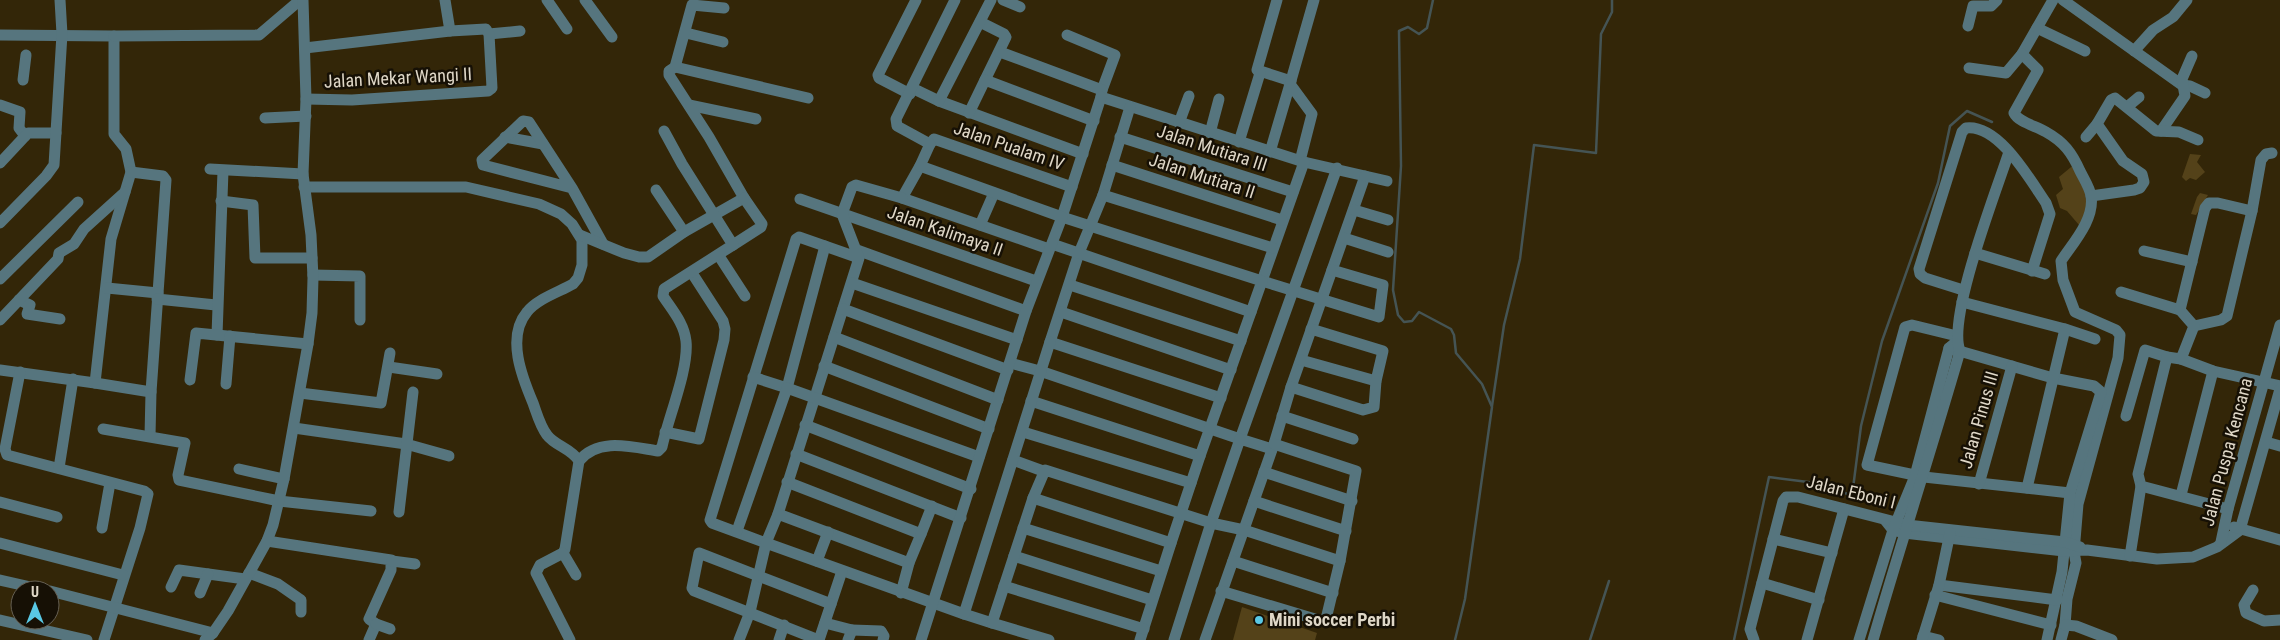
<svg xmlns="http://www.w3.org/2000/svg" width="2280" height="640" font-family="'Roboto Condensed',sans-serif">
  <rect width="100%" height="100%" fill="#332608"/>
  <g fill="#544219">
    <polygon points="2190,154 2201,155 2197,162 2205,172 2196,180 2190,178 2186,181 2182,177"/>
    <path d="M 2076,163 C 2082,182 2094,208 2079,225 L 2067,211 L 2060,208 L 2056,195 L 2063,189 L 2059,177 Z"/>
    <polygon points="2200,193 2208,195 2196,215 2191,214 2197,197"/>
    <polygon points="1242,607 1317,633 1315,640 1233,640"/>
  </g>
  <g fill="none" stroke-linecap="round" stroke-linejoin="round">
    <g stroke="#455454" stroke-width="2.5">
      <polyline points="1433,0 1427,28 1419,34 1408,27 1399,31 1401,166 1393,290 1398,315 1404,322 1412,321 1419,312 1451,329 1454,335 1456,353 1482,384 1492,407 1465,599 1455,640"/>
      <polyline points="1492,406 1504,325 1520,259 1534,145 1596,153 1601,34 1612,12 1612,0"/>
      <polyline points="1590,640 1609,581"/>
      <polyline points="1734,640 1769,477 1824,484 1852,496 1861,426 1882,341 1938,183 1950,126 1967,111 1992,122"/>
    </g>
    <g stroke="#56757e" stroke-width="11">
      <polyline points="445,0 450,31"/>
      <polyline points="547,0 567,29"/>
      <polyline points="585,0 612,37"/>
      <polyline points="1003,0 1020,7"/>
      <polyline points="1277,0 1257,70 1291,81"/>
      <path d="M 2053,0 L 2022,54 L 2038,70 L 2014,113 C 2019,123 2037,126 2046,132 C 2064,142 2072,153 2080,171 C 2084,179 2090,188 2091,196 C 2095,219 2073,243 2061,261 L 2063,280 L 2075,312 L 2116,330 L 2120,335 L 2118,358 L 2078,504 L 2074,552 L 2076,563 L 2067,599 L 2065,625 L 2061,640"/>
      <polyline points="2063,0 2182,85 2190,86 2205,93"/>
      <polyline points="980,22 1004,34 1006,37 985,80"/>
      <polyline points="1968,26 1973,6 1991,6 1997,0"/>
      <polyline points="2037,28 2085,51"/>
      <polyline points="686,33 723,42"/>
      <polyline points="489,34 520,31"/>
      <polyline points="0,35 114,36 114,134 126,149 131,172 111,239 95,383 0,370"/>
      <polyline points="1067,35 1115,55 1102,90"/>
      <polyline points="114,36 259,35 300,0"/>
      <polyline points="305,48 450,31 486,29 489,34 492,88 488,91 352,100 306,99"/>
      <polyline points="2134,51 2153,30 2173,17 2187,0"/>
      <polyline points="1000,52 1102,90 1101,97 1304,162 1365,176 1291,387 1274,444 1205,640"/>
      <polyline points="675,67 808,98"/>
      <polyline points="1969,68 2006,73 2022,54"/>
      <polyline points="23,80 26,55"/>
      <polyline points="912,88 939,101 1083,154"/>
      <polyline points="910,94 879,78 878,75 916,0"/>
      <polyline points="939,101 991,0"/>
      <polyline points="0,105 20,112 19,128 25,136"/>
      <polyline points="689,105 756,119"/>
      <polyline points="1130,107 1103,195 1079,253 1050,342 1221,398"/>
      <polyline points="2127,107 2139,97"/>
      <polyline points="969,113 985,80 1094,121"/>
      <polyline points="265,118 306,116"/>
      <polyline points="1179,123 1189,96"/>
      <polyline points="2161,131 2185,96 2182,79 2192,56"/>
      <polyline points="1210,133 1219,99"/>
      <polyline points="505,137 543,144"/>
      <polyline points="1120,137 1293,192"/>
      <polyline points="2086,137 2097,124"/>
      <polyline points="1239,142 1260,73"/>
      <polyline points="930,144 934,139 1072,187"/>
      <polyline points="1270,152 1290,84"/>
      <polyline points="1300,161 1312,114 1290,84 1314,0"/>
      <polyline points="1304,162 1262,281 1379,317 1383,285 1332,270"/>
      <polyline points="0,163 28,133 56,133"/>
      <polyline points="1112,165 1282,220"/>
      <polyline points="920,166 902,198 1049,249"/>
      <polyline points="210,169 303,174"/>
      <polyline points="131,172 163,176 166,180 151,392"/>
      <polyline points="1365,176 1387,181"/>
      <path d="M 304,187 L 466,187 L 539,204 L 561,214 L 572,224 L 582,240 L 582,265 L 578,278 L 573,284 C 559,292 537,299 527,312 C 506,337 522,377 533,403 C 537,414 540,426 547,435 C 555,446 571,448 579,461 L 565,549 L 563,553 L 540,565 L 536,573 L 570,640"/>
      <polyline points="572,188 483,165 482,160 523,121 529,122 572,188 603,244"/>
      <polyline points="656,190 684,232"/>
      <polyline points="1103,195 1273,248"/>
      <polyline points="2091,196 2134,190 2140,188 2144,182 2142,174 2123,161 2097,124 2111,100 2115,98 2156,131 2179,132 2198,140"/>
      <polyline points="800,199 1036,281"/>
      <polyline points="221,201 253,205 255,258 312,258"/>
      <polyline points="1354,210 1388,220"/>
      <polyline points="0,223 46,176 54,165 62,34 60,0"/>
      <polyline points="980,225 994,193"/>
      <polyline points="580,235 624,253 639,257 648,257 684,232 744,198 709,137 669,75 669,71 675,67 692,5 724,8"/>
      <polyline points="1344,238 1388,252"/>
      <polyline points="1052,244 1251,312"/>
      <polyline points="733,245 761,227 762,224 744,198"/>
      <polyline points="857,250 1026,311"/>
      <polyline points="2144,251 2192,262"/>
      <polyline points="1975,253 2045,274"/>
      <polyline points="719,256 745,296"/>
      <polyline points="859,258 799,237 796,239 710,520 712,523 766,543 778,514 859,258 842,214 852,187 856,185 902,198"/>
      <polyline points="313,275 360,276 360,320"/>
      <polyline points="0,279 78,202"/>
      <polyline points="852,283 1017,340"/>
      <polyline points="1070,285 1241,341"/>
      <polyline points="107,288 158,293"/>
      <path d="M 1963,290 L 1925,278 L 1920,274 L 1919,269 L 1962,132 L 1966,128 C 1999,124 2030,180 2046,203 L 2050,214 L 2032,271"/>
      <polyline points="2121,292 2180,310"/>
      <polyline points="157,299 216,305"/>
      <polyline points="19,300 30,305 27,314 60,319"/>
      <polyline points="1962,302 2065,329 2095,339"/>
      <polyline points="843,309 1008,370"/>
      <polyline points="1061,312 1231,370"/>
      <polyline points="0,320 58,259 59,253 74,244 84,229 125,192"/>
      <polyline points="2194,326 2221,320 2227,316 2252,211 2261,160 2266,154 2272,153"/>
      <polyline points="217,335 223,171"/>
      <polyline points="1957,336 1912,325 1905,327 1867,465 1924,477 2070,493"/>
      <polyline points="834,337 998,400"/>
      <polyline points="1949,348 2053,378 2094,386 2101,392 2070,493 2062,572 2047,640"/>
      <polyline points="2181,359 2213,371 2280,386"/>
      <polyline points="1301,360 1376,381"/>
      <polyline points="1010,363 1040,371 1240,439 1337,168"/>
      <polyline points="824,366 989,429"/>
      <polyline points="389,367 437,374"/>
      <polyline points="20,372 5,449 7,455 144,491 148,494 140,528 104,640"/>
      <polyline points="753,377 787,388 825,246"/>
      <polyline points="190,380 196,333 308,344"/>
      <polyline points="95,383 151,392 150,436"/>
      <polyline points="226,384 230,336"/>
      <polyline points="1291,387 1363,410 1374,407 1376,381 1383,351 1311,329"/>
      <polyline points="300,393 381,403 390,353"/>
      <polyline points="1031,401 1200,456 1262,281 1062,217 1101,97"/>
      <polyline points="1282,416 1353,439"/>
      <polyline points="2126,416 2145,350 2167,357"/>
      <polyline points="805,425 971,489"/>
      <polyline points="294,428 406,444 449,456"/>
      <polyline points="103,429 185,443 178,475 179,480 279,501 371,511"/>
      <polyline points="665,432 699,439 724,340 725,329 723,321 692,273"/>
      <polyline points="1023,432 1191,483"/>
      <polyline points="2266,442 2280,446"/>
      <polyline points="1272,449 1240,439 1211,523 1244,530 1340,561"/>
      <polyline points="796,454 961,518"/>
      <polyline points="1013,460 1043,471"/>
      <path d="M 579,461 C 598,437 632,447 658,451 L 662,447 C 668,418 689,369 686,341 C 684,323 672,310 663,296 L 664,289 L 733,245 L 682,164 L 664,131"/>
      <polyline points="59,468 73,379"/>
      <polyline points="239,469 284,479"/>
      <polyline points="1264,472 1352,501"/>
      <polyline points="1979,484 2012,366"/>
      <polyline points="2027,488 2065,329"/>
      <polyline points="2181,495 2213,371"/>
      <polyline points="1033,498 1171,543 1140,640"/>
      <polyline points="1254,501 1346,531"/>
      <polyline points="0,502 57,517"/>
      <polyline points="2228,509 2141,486 2138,474 2167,357 2181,359 2194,326 2180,310 2205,208 2209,203 2218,203 2252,211"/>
      <polyline points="399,512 413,392"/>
      <polyline points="778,514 909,563 921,534 787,482"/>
      <polyline points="1885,520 1893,530 1904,533 2064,551 2087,550 2157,559 2193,557 2217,547 2240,530 2280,389"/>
      <polyline points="2234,527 2280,540"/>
      <polyline points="102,528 110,483"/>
      <polyline points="1023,528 1161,571"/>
      <polyline points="737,531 787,388 979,457"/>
      <polyline points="921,534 932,506"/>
      <polyline points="1773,539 1832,553"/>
      <polyline points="267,541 391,560 391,570 369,619 376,624 369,640"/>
      <polyline points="2221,542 2228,509 2280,325"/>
      <polyline points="0,543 123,575"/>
      <polyline points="1171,543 1200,456"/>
      <polyline points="563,553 576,575"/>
      <polyline points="1014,556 1152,600"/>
      <polyline points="2130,556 2141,486"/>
      <polyline points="392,561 415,564"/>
      <polyline points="817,561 828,532"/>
      <polyline points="1233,561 1333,593"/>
      <polyline points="249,573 278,584 301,600 301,612"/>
      <polyline points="0,580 44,590"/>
      <polyline points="1762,583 1819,600"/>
      <polyline points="1939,585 2057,600"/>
      <polyline points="1004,586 1144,629"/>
      <polyline points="171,587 179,570 245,579"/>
      <polyline points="2253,590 2244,605 2246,613 2264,621 2280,620"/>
      <polyline points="50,591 213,633"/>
      <polyline points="1221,591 1325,622 1326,619 1340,561 1356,471 1274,444"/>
      <polyline points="200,593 208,574"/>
      <polyline points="901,593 909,563"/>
      <polyline points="1935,595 2051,625"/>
      <polyline points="964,614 992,623"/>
      <polyline points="0,620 87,640"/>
      <polyline points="825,623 852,630 848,640"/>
      <polyline points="376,624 390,629"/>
      <polyline points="2065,625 2076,626 2112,640"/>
      <polyline points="852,630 881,631 884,636 883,640"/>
      <polyline points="1923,636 1939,640"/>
      <polyline points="205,640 213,633 228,611 267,541 273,525 284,479 308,344 312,313 313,278 311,235 303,174 306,99 303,0"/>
      <polyline points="739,640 750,612 766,543 964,614 1050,342"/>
      <polyline points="779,640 784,625"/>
      <polyline points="819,640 694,591 692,588 699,553 831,604 842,571"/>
      <polyline points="819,640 831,604"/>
      <polyline points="921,640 1026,311 1062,217 920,166 930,144 897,126 896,119 955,0"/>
      <polyline points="1049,640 992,623 1033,498 1045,470 1211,523 1174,640"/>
      <polyline points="1754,640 1750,629 1783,501 1786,497 1798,497 1907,525 2065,542 2080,547"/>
      <polyline points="1807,640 1844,509"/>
      <polyline points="1859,640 1893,530 1915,476 1949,348 1955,343"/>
      <path d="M 1873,640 C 1901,543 1932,448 1960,351 C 1947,317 1996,192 2009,152"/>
      <polyline points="1922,640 1939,585 1950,533"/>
    </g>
  </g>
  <circle fill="#59c8e5" stroke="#161005" stroke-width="2" cx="1259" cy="620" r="5"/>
  <g text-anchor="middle" stroke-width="5" stroke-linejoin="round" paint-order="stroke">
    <g font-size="18" fill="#dfd7c7" stroke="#161005">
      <text transform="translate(398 78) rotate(-3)" y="6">Jalan Mekar Wangi II</text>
      <text transform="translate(1009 146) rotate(19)" y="6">Jalan Pualam IV</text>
      <text transform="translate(1212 148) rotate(18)" y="6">Jalan Mutiara III</text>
      <text transform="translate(1202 176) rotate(18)" y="6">Jalan Mutiara II</text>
      <text transform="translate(945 231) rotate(19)" y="6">Jalan Kalimaya II</text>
      <text transform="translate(1979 420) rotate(-74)" y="6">Jalan Pinus III</text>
      <text transform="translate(2227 452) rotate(-75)" y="6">Jalan Puspa Kencana</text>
      <text transform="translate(1851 492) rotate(14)" y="6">Jalan Eboni I</text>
    </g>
    <g font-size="18" font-weight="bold" fill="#dfd7c7" stroke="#161005" text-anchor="start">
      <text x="1269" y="626">Mini soccer Perbi</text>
    </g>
  </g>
  <g transform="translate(35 605)"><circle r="24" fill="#161005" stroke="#666053"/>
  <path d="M0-4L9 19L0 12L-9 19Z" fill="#59c8e5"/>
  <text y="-8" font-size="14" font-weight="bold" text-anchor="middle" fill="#dfd7c7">U</text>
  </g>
</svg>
